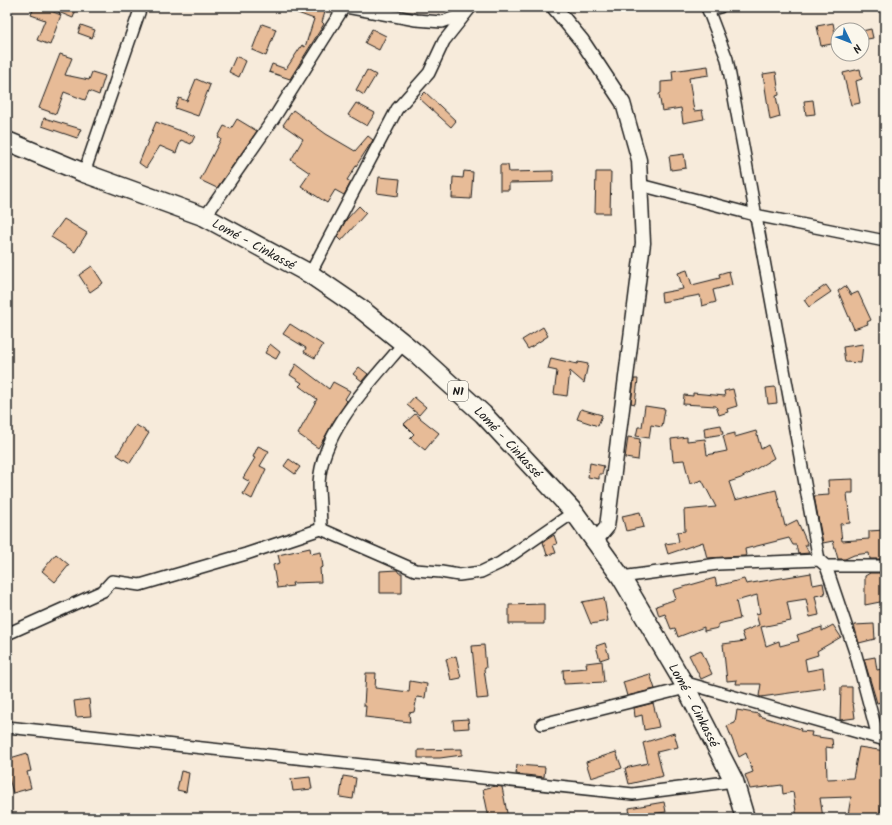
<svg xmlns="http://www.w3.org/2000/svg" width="892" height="825" font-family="Kalam,sans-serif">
  <rect width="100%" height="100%" fill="#f7ebdb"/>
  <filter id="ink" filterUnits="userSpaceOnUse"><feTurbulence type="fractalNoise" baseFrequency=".025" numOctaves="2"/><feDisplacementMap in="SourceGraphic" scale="8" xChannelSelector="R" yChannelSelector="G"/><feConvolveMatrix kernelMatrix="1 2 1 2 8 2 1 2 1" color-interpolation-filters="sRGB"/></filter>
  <g filter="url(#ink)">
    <g fill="#e7bb97" stroke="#1c1c1c">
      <polygon points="34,7 40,7 61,15 50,45 37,40 45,20 31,15"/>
      <polygon points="46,7 77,7 73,18"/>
      <polygon points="284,7 321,7 326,9 322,22 324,24 290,79 269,72 272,64 286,69 302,45 305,47 314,19 284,8"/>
      <polygon points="833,23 837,43 821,46 817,26"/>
      <polygon points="262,24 276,29 266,56 252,50"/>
      <polygon points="81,25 95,30 92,38 78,33"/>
      <polygon points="372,29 386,36 379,50 365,43"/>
      <polygon points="871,29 873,38 862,40 862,31"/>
      <polygon points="60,54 72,58 65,75 89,80 92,72 105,76 99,95 89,91 85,100 64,92 56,114 39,108"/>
      <polygon points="236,56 246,61 239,77 229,72"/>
      <polygon points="708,66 709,75 689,78 694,111 702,110 704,119 683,123 681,108 662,111 659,94 661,93 661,82 673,81 672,71"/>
      <polygon points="860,69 862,79 856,81 860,103 851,105 843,73"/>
      <polygon points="367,70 376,75 364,95 356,90"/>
      <polygon points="776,72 779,95 776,96 780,117 770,120 763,74"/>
      <polygon points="196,79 210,85 198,116 175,108 179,98 187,101"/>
      <polygon points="425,92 456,121 451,127 419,98"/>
      <polygon points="813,100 815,114 806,115 804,101"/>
      <polygon points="356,103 375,113 367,126 348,115"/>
      <polygon points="293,110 326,134 355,151 368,136 373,140 347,180 351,182 344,195 335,190 327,203 301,186 310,173 291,160 303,139 283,125"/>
      <polygon points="44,118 81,129 77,138 42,126"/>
      <polygon points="237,119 257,131 217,188 200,180 221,139 218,137 224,126 231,129"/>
      <polygon points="156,122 195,136 191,144 181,140 176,153 160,146 146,168 139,163"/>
      <polygon points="684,154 686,168 671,170 669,156"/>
      <polygon points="500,165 508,165 509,172 553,171 553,182 509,183 509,190 500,190"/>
      <polygon points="464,171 473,172 471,199 452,198 453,177 463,178"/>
      <polygon points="596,172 611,172 610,213 595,213"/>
      <polygon points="379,177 400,179 398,196 377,193"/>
      <polygon points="359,206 366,213 341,241 337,237 346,220"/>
      <polygon points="64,219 87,233 75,252 51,237"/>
      <polygon points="92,266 103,283 90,292 79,275"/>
      <polygon points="687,270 692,285 720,278 719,274 729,271 732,285 713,290 716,302 702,306 700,295 662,302 661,293 683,289 678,273"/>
      <polygon points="826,285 831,292 809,307 804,300"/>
      <polygon points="845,286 851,295 858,292 871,320 867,322 868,324 854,329 838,291"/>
      <polygon points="290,324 323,345 315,358 304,352 306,348 283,334"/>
      <polygon points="543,327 548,336 528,349 522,340"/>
      <polygon points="270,344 280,352 276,359 265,353"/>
      <polygon points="863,344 861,363 845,362 843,347"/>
      <polygon points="551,358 577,364 578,362 588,364 584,383 570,371 567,396 554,394 557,371 548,369"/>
      <polygon points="296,364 329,389 333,382 350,391 345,399 347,401 318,448 298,434 317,399 299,386 302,383 290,375"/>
      <polygon points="359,367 368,374 362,381 353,374"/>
      <polygon points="634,379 638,379 635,404 631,403"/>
      <polygon points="775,387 777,403 768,404 766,388"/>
      <polygon points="733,389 737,406 727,409 728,412 719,415 716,406 683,404 684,395 693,396 693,393 725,396 724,391"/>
      <polygon points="414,397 426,407 419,415 407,405"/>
      <polygon points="645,406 665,409 662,427 651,425 649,438 636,436 638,427 642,427"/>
      <polygon points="581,409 602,415 598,426 577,419"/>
      <polygon points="415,414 439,433 425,450 410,438 414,434 404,424"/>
      <polygon points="136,425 149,433 130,463 117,455"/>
      <polygon points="721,425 723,434 705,437 704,428"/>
      <polygon points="756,431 761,449 768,445 774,458 741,478 729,482 735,500 776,490 785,526 797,520 808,545 805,545 809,553 798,554 796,545 793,545 789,538 745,549 746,556 744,556 707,558 703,542 668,554 665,544 679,542 677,532 685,531 684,510 716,507 702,480 690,484 684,460 673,461 671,439 687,437 687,441 705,439 707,455 727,451 723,436 735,433 735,437"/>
      <polygon points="628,437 640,439 638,460 625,458"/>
      <polygon points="258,446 269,451 260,466 266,469 252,499 243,494 250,482 243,478 255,458 253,457"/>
      <polygon points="289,459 300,467 295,474 284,466"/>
      <polygon points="590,463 604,466 602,474 599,474 599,479 588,477"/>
      <polygon points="853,479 853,493 847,493 850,523 840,524 842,541 869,539 869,531 885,530 885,559 870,559 869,553 854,555 845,559 838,559 833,541 823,543 814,496 829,495 828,480"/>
      <polygon points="640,512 644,527 626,531 622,516"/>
      <polygon points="554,535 557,544 553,545 556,553 547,555 543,542"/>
      <polygon points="310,548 311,554 321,552 323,567 320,568 321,582 292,583 293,586 277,588 273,565 280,563 278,555"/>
      <polygon points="56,554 69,565 55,582 42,571"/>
      <polygon points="397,570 399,573 402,573 402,593 380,593 380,571"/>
      <polygon points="811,573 813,585 823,583 825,594 815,596 819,615 810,617 806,599 787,602 791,621 761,627 766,646 779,641 780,646 799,641 797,635 822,627 822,631 833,625 841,637 817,651 818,655 805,659 807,671 823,668 825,688 761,697 759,696 761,684 736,684 737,680 727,681 723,644 745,641 742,632 759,625 756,614 760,613 757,595 736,601 740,619 718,624 718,628 704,631 704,627 678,637 675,628 671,629 665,614 659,616 656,606 676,599 673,590 715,578 717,586 744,579 746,584"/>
      <polygon points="885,573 885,601 865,605 865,576 870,573"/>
      <polygon points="604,598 608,621 591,624 582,602"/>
      <polygon points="544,604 544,624 509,624 509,605"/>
      <polygon points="874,624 875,639 859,643 854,625"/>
      <polygon points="605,643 609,657 600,660 596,646"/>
      <polygon points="484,645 486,668 484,669 488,698 477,699 472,646"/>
      <polygon points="701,650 712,674 701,679 689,655"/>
      <polygon points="456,656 461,678 451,680 446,659"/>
      <polygon points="875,657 877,670 882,669 885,680 885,701 877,703 864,659"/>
      <polygon points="602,661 604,682 564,684 563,670 587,668 586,663"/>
      <polygon points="366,673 376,673 375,688 409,692 410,681 427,684 425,698 417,697 414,712 409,713 410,722 365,717 366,706 364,706"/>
      <polygon points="650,674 655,689 627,696 623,682"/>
      <polygon points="841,687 852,687 852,703 853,703 855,718 840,720"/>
      <polygon points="89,699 91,716 76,717 74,701"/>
      <polygon points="653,703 659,727 644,730 642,715 635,717 634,708"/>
      <polygon points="737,710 759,714 759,716 801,729 800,731 812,732 811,736 832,739 833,748 826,747 827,779 853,778 859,747 885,751 885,797 883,796 879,818 848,815 851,797 820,798 823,818 797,818 793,792 783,794 782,785 750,789 745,775 753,772 746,753 739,757 727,726 735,723"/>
      <polygon points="468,719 469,728 454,729 453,720"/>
      <polygon points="674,733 678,747 657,752 663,776 629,784 625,768 648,763 643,743"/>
      <polygon points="462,749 462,755 440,758 418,758 418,750"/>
      <polygon points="616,752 622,768 591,778 586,762"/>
      <polygon points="27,753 31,771 27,772 31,788 13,793 7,771 7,759"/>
      <polygon points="517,765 545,767 544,777 516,774"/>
      <polygon points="181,771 189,773 186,792 177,790"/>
      <polygon points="343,776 356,778 353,799 340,797"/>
      <polygon points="310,777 312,789 293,791 291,779"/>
      <polygon points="495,786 502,787 508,818 489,818 483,789"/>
      <polygon points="664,802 666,812 630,817 629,808"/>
    </g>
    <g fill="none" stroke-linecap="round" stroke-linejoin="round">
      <g stroke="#1c1c1c" stroke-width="14">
        <g id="minor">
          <polyline points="346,7 416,20 442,22 464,14"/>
          <polyline points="707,7 727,59 819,560"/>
          <polyline points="708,10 720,7"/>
          <polyline points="84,173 141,7"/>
          <polyline points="640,185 755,215 885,241"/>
          <polyline points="205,217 274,118 344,7"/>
          <polyline points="310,274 397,109 429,73 444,41 471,7"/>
          <path d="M 321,529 C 321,514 319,498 319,483 C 322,430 371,382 404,343"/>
          <polyline points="826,566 856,655 878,737"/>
          <polyline points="621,577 718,564 819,560 826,566 885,566"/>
          <polyline points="7,634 103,591 112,581 140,585 246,554 321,529 415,570 441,572 459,575 481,572 500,563 574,512"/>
          <polyline points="683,682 885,740"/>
          <polyline points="542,724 686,688"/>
          <polyline points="7,727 633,794 734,781"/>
        </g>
      </g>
      <g stroke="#1c1c1c" stroke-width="17">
        <polyline id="tertiary" points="554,7 582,41 623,103 639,160 643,243 607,527 596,540"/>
      </g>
      <g stroke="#1c1c1c" stroke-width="21">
        <g id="trunk">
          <path id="s1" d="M 7,141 L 84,173 L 205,217 L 310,274 L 361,309 L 418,355 L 483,414 L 574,512 L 621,577 L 683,682 L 734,781 L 745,818"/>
        </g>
      </g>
      <use href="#minor" stroke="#fbf7ec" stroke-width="11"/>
      <use href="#tertiary" stroke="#fbf7ec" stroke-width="14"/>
      <use href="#trunk" stroke="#fbf7ec" stroke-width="18"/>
    </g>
  </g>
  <g text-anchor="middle" stroke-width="4" stroke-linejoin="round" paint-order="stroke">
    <rect fill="#fbf7ec" stroke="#5f5e5a" stroke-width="1" x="448" y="381" width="20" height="20" rx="3"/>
    <g font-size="12" font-weight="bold" fill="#1c1c1c">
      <text x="458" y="395">N1</text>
    </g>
    <g font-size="13" fill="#1c1c1c" stroke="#fbf7ec">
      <text dy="5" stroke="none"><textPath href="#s1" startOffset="268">Lomé - Cinkassé</textPath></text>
      <text dy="5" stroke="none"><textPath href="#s1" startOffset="592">Lomé - Cinkassé</textPath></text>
      <text dy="5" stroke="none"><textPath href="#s1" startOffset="916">Lomé - Cinkassé</textPath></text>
    </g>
  </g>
  <rect width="892" height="825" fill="none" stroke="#fbf7ec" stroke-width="24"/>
  <rect x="12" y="12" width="868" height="801" fill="none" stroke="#1c1c1c" stroke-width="1.5" filter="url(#ink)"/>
  <g transform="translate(850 42) rotate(133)"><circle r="19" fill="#fbf7ec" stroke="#a29f99"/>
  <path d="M0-3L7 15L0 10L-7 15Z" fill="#1f6fb2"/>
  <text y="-6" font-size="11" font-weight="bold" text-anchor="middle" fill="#1c1c1c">N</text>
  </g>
</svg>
